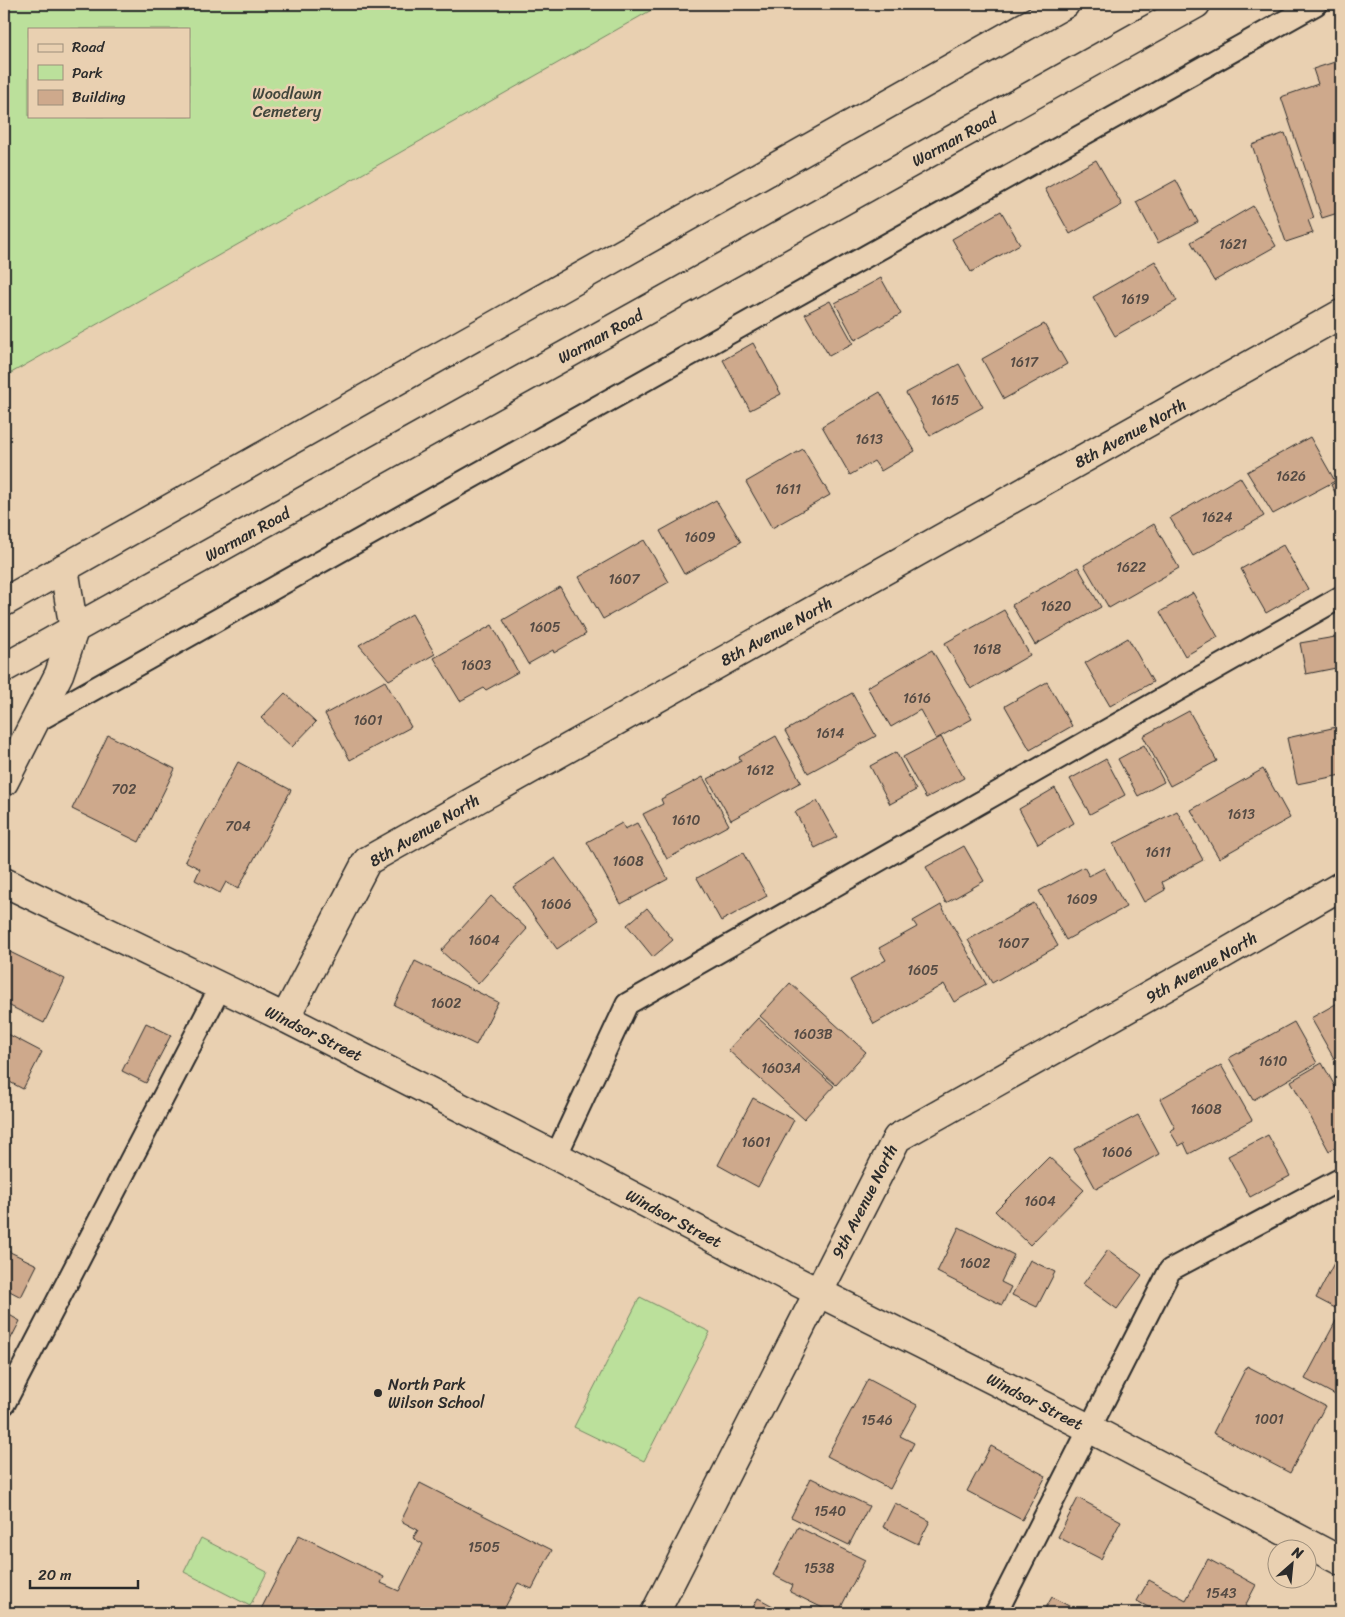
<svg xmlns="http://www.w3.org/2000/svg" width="1345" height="1617" font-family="Sriracha,sans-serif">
  <rect width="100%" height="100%" fill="#e9d0b1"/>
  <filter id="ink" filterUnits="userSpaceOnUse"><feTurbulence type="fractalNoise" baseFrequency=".02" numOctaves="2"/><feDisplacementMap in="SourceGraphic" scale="10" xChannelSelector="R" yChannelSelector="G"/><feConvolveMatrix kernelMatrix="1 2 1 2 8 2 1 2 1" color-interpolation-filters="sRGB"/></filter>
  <g filter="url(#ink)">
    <g fill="#bbe09b" stroke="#738663" fill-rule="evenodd">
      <path d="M 4,4 L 662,4 L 4,377 ZM 29,29 L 189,29 L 189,116 L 29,116 Z"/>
      <polygon points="640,1297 710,1332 644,1461 574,1427"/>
      <polygon points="201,1538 267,1572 250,1606 184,1572"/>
    </g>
    <g fill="#cea98c" stroke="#2b2b2b">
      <polygon points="1341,60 1341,212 1322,218 1281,97 1318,84 1313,69"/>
      <polygon points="1285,133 1314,218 1308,220 1313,233 1286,242 1252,145"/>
      <polygon points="1096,160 1122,205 1070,234 1045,189"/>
      <polygon points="1176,180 1198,222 1158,243 1136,202"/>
      <polygon points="1253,206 1276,246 1214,281 1191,242"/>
      <polygon points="1001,211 1020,244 971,272 952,239"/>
      <polygon points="1155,261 1177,301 1115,336 1093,297"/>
      <polygon points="881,278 901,314 855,340 835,303"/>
      <polygon points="830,301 853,343 829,356 805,314"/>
      <polygon points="1044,324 1067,364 1004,399 982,359"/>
      <polygon points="753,343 781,394 750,410 723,360"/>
      <polygon points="959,364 983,407 930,436 906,393"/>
      <polygon points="880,392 915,451 881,471 874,461 850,475 822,426"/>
      <polygon points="1310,437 1335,481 1273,514 1247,472"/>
      <polygon points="803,449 830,495 772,528 746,482"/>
      <polygon points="1240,477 1264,516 1193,556 1170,518"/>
      <polygon points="1341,479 1341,503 1331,485"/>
      <polygon points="716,500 741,542 684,574 660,531"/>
      <polygon points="1154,524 1179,568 1109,608 1084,565"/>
      <polygon points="644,540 669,582 603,619 579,577"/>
      <polygon points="1283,545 1308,589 1266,613 1241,569"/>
      <polygon points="1078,567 1101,607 1035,645 1012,605"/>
      <polygon points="560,587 586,634 554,653 553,650 528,664 503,620"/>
      <polygon points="1193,593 1218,637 1185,656 1160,612"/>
      <polygon points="1004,610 1030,655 971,689 945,643"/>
      <polygon points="412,614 435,654 389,680 359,645"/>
      <polygon points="492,625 518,672 486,690 484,688 460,701 434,658"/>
      <polygon points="1341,636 1341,667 1306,674 1300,643"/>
      <polygon points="1128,638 1153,682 1110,706 1085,663"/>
      <polygon points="932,650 972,719 936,739 920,710 891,727 867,687"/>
      <polygon points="385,681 411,727 350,760 325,714"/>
      <polygon points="1047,682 1072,726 1030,750 1005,706"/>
      <polygon points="285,693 316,722 292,747 261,718"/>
      <polygon points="852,693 876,736 808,773 785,731"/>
      <polygon points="1189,711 1217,761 1170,786 1143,736"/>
      <polygon points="1341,726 1341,775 1297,784 1287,738"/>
      <polygon points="108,735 175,769 139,842 72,809"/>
      <polygon points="776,736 801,782 731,820 708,779 741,761 739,757"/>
      <polygon points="941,737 964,778 926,798 903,757"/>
      <polygon points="1144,745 1164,782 1138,796 1118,759"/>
      <polygon points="896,752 916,790 890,804 870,766"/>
      <polygon points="1106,759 1125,795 1090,814 1070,779"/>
      <polygon points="238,762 291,790 238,889 226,882 220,893 195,880 200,869 185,861"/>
      <polygon points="1263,769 1290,818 1219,858 1191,810"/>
      <polygon points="703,777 729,825 667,859 643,814 663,804 661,799"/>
      <polygon points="1055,788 1074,823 1038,844 1019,809"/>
      <polygon points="817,801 837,837 815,848 795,812"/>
      <polygon points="1177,811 1203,860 1162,882 1165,890 1144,902 1113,844"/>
      <polygon points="622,823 625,829 637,823 668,879 621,904 587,842"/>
      <polygon points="964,846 984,881 946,903 926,867"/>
      <polygon points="743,853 767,896 721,921 697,878"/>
      <polygon points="555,858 599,920 557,949 513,887"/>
      <polygon points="1084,867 1089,876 1104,868 1126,907 1066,940 1039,891"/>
      <polygon points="491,896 527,929 478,984 441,951"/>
      <polygon points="1034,903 1058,946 992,983 968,940"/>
      <polygon points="941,905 986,984 954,1002 944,984 874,1024 850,980 886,960 879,948 917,927 913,921"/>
      <polygon points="647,908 673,940 653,957 627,925"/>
      <polygon points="10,952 65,979 44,1023 4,1003 4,966"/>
      <polygon points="415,961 498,1002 476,1045 394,1005"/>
      <polygon points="790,983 866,1052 836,1085 760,1016"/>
      <polygon points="1341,1001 1341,1071 1311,1018"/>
      <polygon points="758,1018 834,1086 804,1119 728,1050"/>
      <polygon points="1294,1022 1317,1063 1253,1100 1229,1058"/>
      <polygon points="146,1023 171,1035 146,1083 122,1071"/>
      <polygon points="4,1032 42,1052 23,1089 4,1079"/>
      <polygon points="1322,1063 1341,1097 1341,1144 1329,1151 1291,1081"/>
      <polygon points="1221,1065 1252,1120 1189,1154 1184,1143 1179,1146 1170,1131 1175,1128 1160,1099"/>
      <polygon points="753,1098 794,1120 758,1187 718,1165"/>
      <polygon points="1138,1115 1159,1154 1096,1189 1074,1149"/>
      <polygon points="1268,1135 1290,1176 1250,1197 1228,1156"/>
      <polygon points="1049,1157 1084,1190 1030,1245 995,1211"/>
      <polygon points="959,1227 1014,1255 1001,1282 1011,1287 1002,1305 937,1272"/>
      <polygon points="6,1250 37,1265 21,1297 4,1288 4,1255"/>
      <polygon points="1108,1250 1142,1275 1117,1309 1083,1284"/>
      <polygon points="1030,1260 1055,1272 1037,1307 1012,1295"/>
      <polygon points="1334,1263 1341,1267 1341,1311 1316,1298"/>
      <polygon points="4,1312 20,1321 4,1352"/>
      <polygon points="1338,1317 1341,1318 1341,1398 1305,1379"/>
      <polygon points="1247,1366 1325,1406 1290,1473 1213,1433"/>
      <polygon points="868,1379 917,1405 900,1436 914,1443 890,1489 827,1456"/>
      <polygon points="991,1446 1046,1476 1022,1520 967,1491"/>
      <polygon points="811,1478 869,1506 849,1545 791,1517"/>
      <polygon points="420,1483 552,1550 532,1589 518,1583 502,1613 259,1613 299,1535 384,1577 381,1583 399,1591 423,1544 413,1538 418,1530 401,1521"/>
      <polygon points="1078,1498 1121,1521 1101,1559 1058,1537"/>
      <polygon points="895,1503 930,1521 918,1544 883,1527"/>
      <polygon points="798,1527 865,1560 838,1613 833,1613 790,1592 793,1585 773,1575"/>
      <polygon points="1208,1559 1256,1585 1245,1606 1252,1610 1251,1613 1159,1613 1137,1601 1149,1580 1186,1600"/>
      <polygon points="1052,1597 1082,1613 1043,1613"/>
      <polygon points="758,1598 786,1613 750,1613"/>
    </g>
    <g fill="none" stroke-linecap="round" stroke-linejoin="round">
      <g stroke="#2b2b2b" stroke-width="25">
        <g id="service">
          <polyline points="35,722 1316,4"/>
          <polyline points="556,1156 627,1004 1341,597"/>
          <polyline points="4,1404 220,988"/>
          <polyline points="996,1613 1170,1270 1341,1179"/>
        </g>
      </g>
      <g stroke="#2b2b2b" stroke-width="31">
        <g id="minor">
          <polyline points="4,882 285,1018 556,1156 784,1275 1089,1428 1341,1561"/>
          <polyline points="285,1018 367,861 1341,314"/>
          <polyline points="655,1613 897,1138 1201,967 1341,886"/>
        </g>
      </g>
      <g stroke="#2b2b2b" stroke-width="31">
        <polyline id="tertiary" points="4,782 59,674 74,630 64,568"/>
      </g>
      <g stroke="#2b2b2b" stroke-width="31">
        <g id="secondary">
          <polyline points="4,602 1065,4"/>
          <polyline points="4,668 1196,4"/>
        </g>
      </g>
      <use href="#service" stroke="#e9d0b1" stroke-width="21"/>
      <use href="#minor" stroke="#e9d0b1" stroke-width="28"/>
      <use href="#tertiary" stroke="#e9d0b1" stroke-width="28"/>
      <use href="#secondary" stroke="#e9d0b1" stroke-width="28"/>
    </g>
  </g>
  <circle fill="#2b2b2b" stroke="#e9d0b1" stroke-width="2" cx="378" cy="1393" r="5"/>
  <g text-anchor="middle" stroke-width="5" stroke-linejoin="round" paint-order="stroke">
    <g font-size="14" fill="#544a43">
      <text x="1233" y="249">1621</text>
      <text x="1135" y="304">1619</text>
      <text x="1024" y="367">1617</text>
      <text x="945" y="405">1615</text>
      <text x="869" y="444">1613</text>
      <text x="1291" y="481">1626</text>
      <text x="788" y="494">1611</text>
      <text x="1217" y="522">1624</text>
      <text x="700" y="542">1609</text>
      <text x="1131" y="572">1622</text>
      <text x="624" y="584">1607</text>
      <text x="1056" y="611">1620</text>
      <text x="545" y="632">1605</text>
      <text x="987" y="654">1618</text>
      <text x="476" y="670">1603</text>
      <text x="917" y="703">1616</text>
      <text x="368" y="725">1601</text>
      <text x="830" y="738">1614</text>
      <text x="760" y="775">1612</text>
      <text x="124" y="794">702</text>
      <text x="1241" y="819">1613</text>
      <text x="686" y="825">1610</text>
      <text x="238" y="831">704</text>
      <text x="1158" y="857">1611</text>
      <text x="628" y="866">1608</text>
      <text x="1082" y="904">1609</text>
      <text x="556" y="909">1606</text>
      <text x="484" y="945">1604</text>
      <text x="1013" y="948">1607</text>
      <text x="923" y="975">1605</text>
      <text x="446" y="1008">1602</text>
      <text x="813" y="1039">1603B</text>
      <text x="1273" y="1066">1610</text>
      <text x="781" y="1073">1603A</text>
      <text x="1206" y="1114">1608</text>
      <text x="756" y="1147">1601</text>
      <text x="1117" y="1157">1606</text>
      <text x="1040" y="1206">1604</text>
      <text x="975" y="1268">1602</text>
      <text x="1269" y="1424">1001</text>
      <text x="877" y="1425">1546</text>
      <text x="830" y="1516">1540</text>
      <text x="484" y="1552">1505</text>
      <text x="819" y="1573">1538</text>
      <text x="1221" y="1598">1543</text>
    </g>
    <g font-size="16" fill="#41463c" stroke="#e9d0b1">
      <text x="287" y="99">Woodlawn<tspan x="287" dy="18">Cemetery</tspan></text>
    </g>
    <g font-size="16" fill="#2b2b2b" stroke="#e9d0b1">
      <text transform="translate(954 139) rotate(-29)" y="6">Warman Road</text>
      <text transform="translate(600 336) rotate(-29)" y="6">Warman Road</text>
      <text transform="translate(1130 433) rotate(-29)" y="6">8th Avenue North</text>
      <text transform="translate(247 534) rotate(-29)" y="6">Warman Road</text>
      <text transform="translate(776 631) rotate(-29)" y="6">8th Avenue North</text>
      <text transform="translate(424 830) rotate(-31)" y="6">8th Avenue North</text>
      <text transform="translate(1201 967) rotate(-30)" y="6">9th Avenue North</text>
      <text transform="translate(314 1033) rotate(26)" y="6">Windsor Street</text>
      <text transform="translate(864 1201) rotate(-63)" y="6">9th Avenue North</text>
      <text transform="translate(674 1218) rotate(28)" y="6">Windsor Street</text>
      <text transform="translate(1035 1401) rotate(27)" y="6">Windsor Street</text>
    </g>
    <g font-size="16" fill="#2b2b2b" stroke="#e9d0b1" text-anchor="start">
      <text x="388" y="1390">North Park<tspan x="388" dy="18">Wilson School</tspan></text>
    </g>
  </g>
  <rect width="1345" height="1617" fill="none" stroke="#e9d0b1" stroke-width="20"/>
  <rect x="10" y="10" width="1325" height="1597" fill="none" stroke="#2b2b2b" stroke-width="2" filter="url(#ink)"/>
  <rect x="28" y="28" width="162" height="90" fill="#e9d0b1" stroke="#9d8e7b"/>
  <rect x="38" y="44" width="25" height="8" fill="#e9d0b1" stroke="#9d8e7b"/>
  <text x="72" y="52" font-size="15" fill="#2b2b2b">Road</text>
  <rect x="38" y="65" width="25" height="15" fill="#bbe09b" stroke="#9d8e7b"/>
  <text x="72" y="78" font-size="15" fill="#2b2b2b">Park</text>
  <rect x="38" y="90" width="25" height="15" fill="#cea98c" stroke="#9d8e7b"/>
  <text x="72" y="102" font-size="15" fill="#2b2b2b">Building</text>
  <g transform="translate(1292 1564) rotate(27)"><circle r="24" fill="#e9d0b1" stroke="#9d8e7b"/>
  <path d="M0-4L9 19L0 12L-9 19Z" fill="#2b2b2b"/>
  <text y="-8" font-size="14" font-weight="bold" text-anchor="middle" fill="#2b2b2b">N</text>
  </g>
  <path d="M30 1580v8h108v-8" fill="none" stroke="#2b2b2b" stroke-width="2.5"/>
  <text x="38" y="1580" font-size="15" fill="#2b2b2b" stroke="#e9d0b1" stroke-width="4" paint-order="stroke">20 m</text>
</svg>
